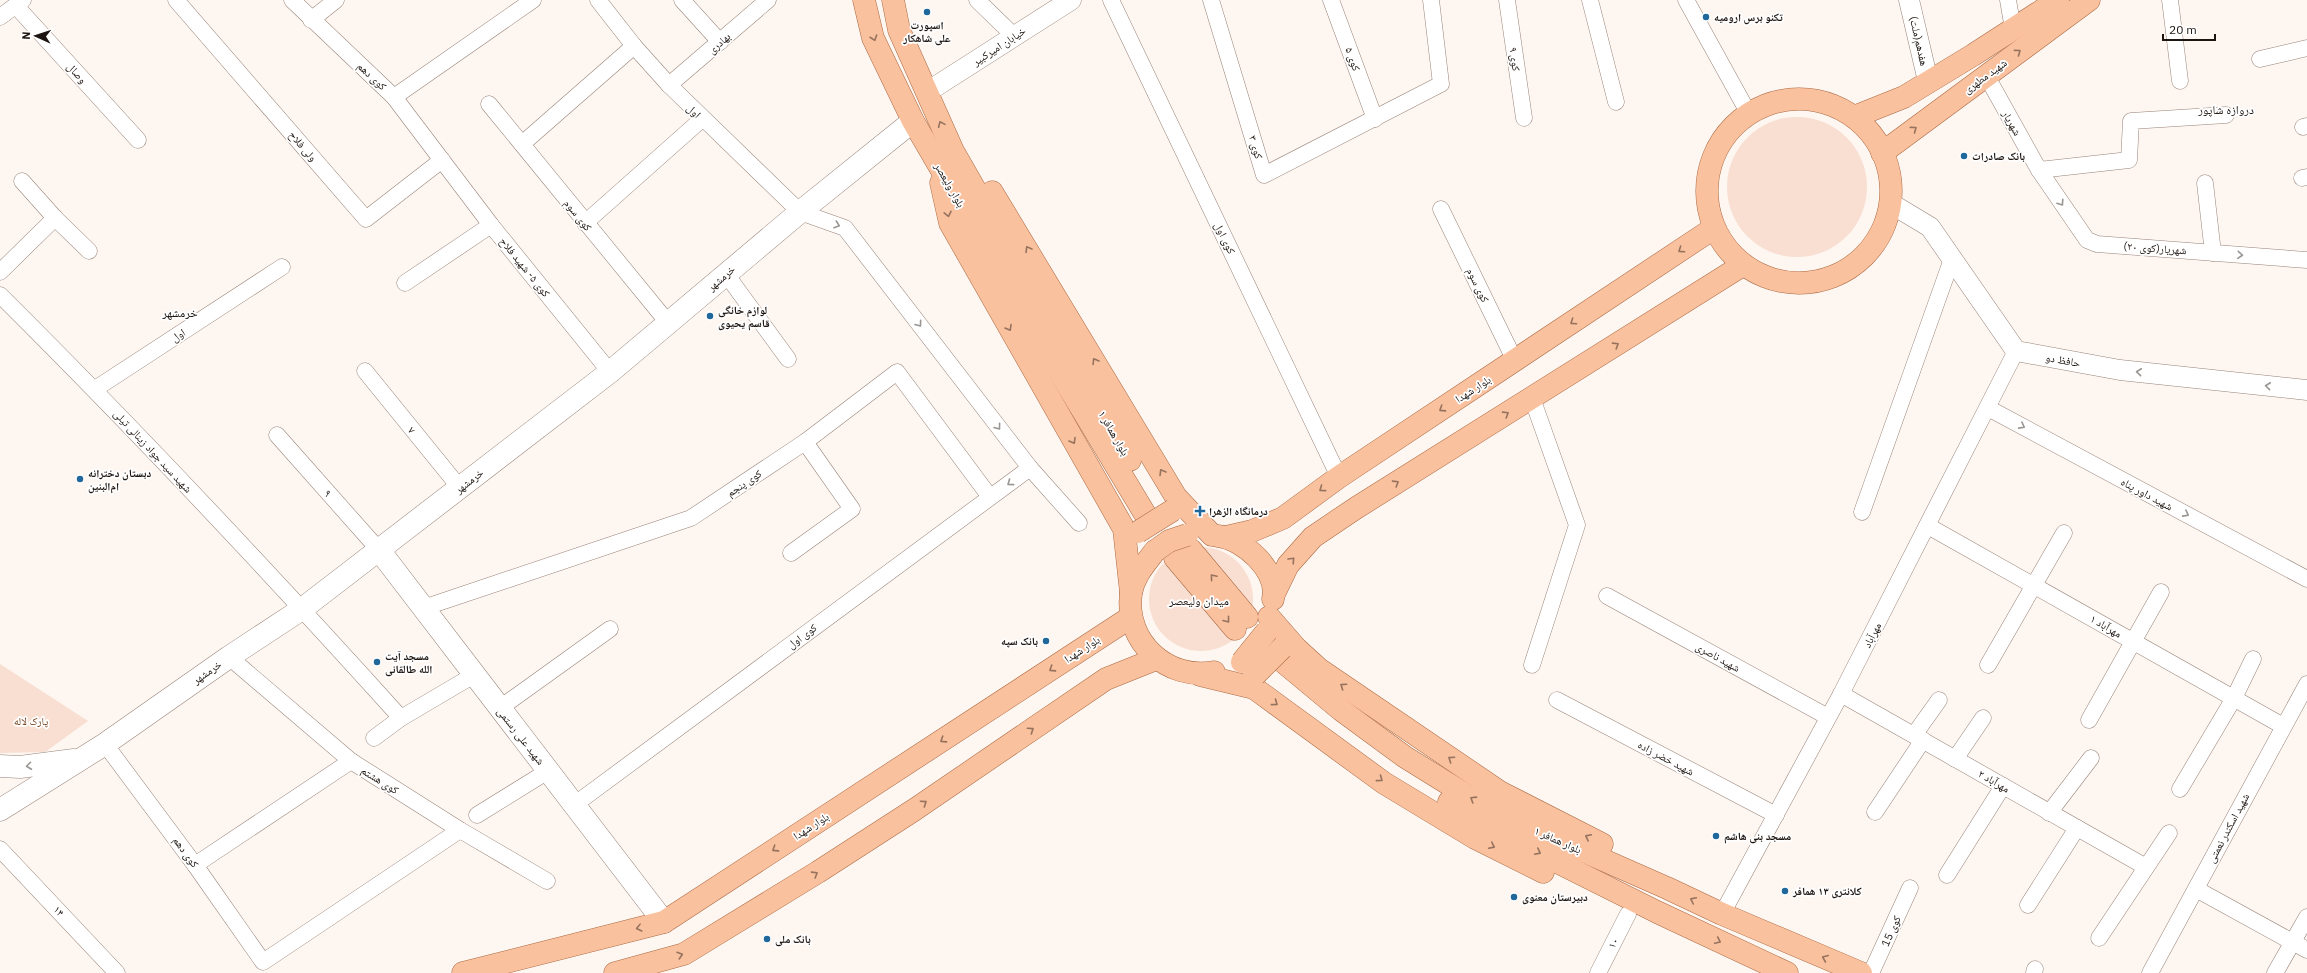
<svg xmlns="http://www.w3.org/2000/svg" width="2307" height="973" font-family="'IBM Plex Sans','Noto Naskh Arabic',sans-serif">
  <rect width="100%" height="100%" fill="#fef6f1"/>
  <g fill="#f8dfd1">
    <circle cx="1797" cy="187" r="70"/>
    <circle cx="1201" cy="599" r="52"/>
    <polygon points="0,664 88,721 45,752 0,753"/>
  </g>
  <g fill="none" stroke-linecap="round" stroke-linejoin="round">
    <g stroke="#978378" stroke-width="17">
      <g id="minor">
        <polyline points="176,0 366,219 442,160"/>
        <polyline points="292,0 394,97 491,225 610,372"/>
        <polyline points="598,0 634,46 669,85 800,212 845,228 1030,468 1079,523"/>
        <polyline points="682,0 720,42"/>
        <polyline points="977,0 1014,36"/>
        <polyline points="1111,0 1339,477"/>
        <polyline points="1211,0 1264,175 1441,84 1431,0"/>
        <polyline points="1331,0 1375,119"/>
        <polyline points="1507,0 1524,118"/>
        <polyline points="1590,0 1616,102"/>
        <polyline points="1686,0 1749,114"/>
        <polyline points="2008,0 2013,29"/>
        <polyline points="2170,0 2180,81"/>
        <polyline points="16,6 138,140"/>
        <polyline points="0,17 23,0"/>
        <polyline points="311,20 336,0"/>
        <polyline points="2260,59 2307,48"/>
        <polyline points="1986,75 2039,170 2087,240 2097,244 2307,260"/>
        <polyline points="669,85 768,0"/>
        <polyline points="394,97 533,0"/>
        <polyline points="489,104 669,324"/>
        <polyline points="2303,127 2307,126"/>
        <polyline points="522,144 634,46"/>
        <polyline points="2039,170 2129,160 2131,121 2226,115"/>
        <polyline points="2302,178 2307,177"/>
        <polyline points="2205,183 2213,253"/>
        <polyline points="1441,209 1515,361"/>
        <polyline points="55,218 89,251"/>
        <polyline points="585,223 702,119"/>
        <polyline points="0,272 55,218 22,181"/>
        <polyline points="726,274 788,359"/>
        <polyline points="405,283 491,225"/>
        <path d="M 0,295 C 138,432 271,574 401,718"/>
        <polyline points="365,371 460,488"/>
        <polyline points="95,389 282,267"/>
        <polyline points="1532,398 1577,525 1532,665"/>
        <polyline points="1988,408 2307,579"/>
        <polyline points="277,435 379,550"/>
        <polyline points="1862,512 1952,259"/>
        <polyline points="1928,526 2283,726"/>
        <polyline points="791,553 852,509 805,442"/>
        <polyline points="1607,596 1828,717"/>
        <polyline points="423,608 691,518 805,442 897,372 990,497"/>
        <polyline points="229,657 351,761 460,830 547,881"/>
        <polyline points="1988,665 2064,533"/>
        <polyline points="1841,694 2146,867"/>
        <polyline points="1557,700 1776,815"/>
        <polyline points="500,708 610,629"/>
        <polyline points="2089,720 2161,592"/>
        <polyline points="1914,735 1939,700"/>
        <polyline points="374,738 401,718 474,675"/>
        <polyline points="105,744 195,865 263,962 460,830"/>
        <polyline points="1955,759 1983,718"/>
        <polyline points="2180,789 2234,698 2253,659"/>
        <polyline points="574,805 1030,468"/>
        <polyline points="1875,812 1923,740"/>
        <polyline points="2049,813 2091,758"/>
        <polyline points="477,815 548,771"/>
        <polyline points="0,849 117,973"/>
        <polyline points="195,865 351,761"/>
        <polyline points="1947,875 2003,786"/>
        <polyline points="2196,889 2307,950"/>
        <polyline points="2028,905 2077,828"/>
        <polyline points="1722,914 1841,694 2016,351"/>
        <polyline points="2099,938 2169,833"/>
        <polyline points="1598,973 1628,914"/>
        <polyline points="1871,973 1910,888"/>
        <polyline points="2034,973 2035,969"/>
        <polyline points="2150,973 2307,684"/>
        <polyline points="2275,973 2307,917"/>
      </g>
    </g>
    <g stroke="#978378" stroke-width="21">
      <g id="tertiary">
        <polyline points="1909,0 1928,81"/>
        <polyline points="927,92 1071,0"/>
        <polyline points="1890,203 1930,227 2016,351 2120,370 2307,390"/>
      </g>
    </g>
    <g stroke="#978378" stroke-width="23">
      <g id="secondary">
        <polyline points="379,550 664,922"/>
        <polyline points="0,766 20,767 74,760"/>
        <polyline points="0,810 105,744 229,657 302,609 610,372 800,212 913,121"/>
      </g>
    </g>
    <g stroke="#aa6a43" stroke-width="23">
      <g id="primary">
        <polyline points="864,0 873,38 913,121 1054,363 1148,519"/>
        <polyline points="893,0 899,30 953,151 1130,460"/>
        <circle cx="1799" cy="191" r="92"/>
        <polyline points="1854,117 1904,97 1973,55 2058,0"/>
        <polyline points="1882,153 2089,0"/>
        <polyline points="941,183 950,223 1124,529 1131,593"/>
        <polyline points="992,192 1176,497 1212,535"/>
        <path d="M 1218,536 C 1244,539 1279,571 1273,599"/>
        <polyline points="1226,537 1252,531 1283,518 1339,477 1714,228"/>
        <polyline points="1191,550 1247,617"/>
        <path d="M 1155,551 C 1145,564 1134,576 1131,593 C 1124,642 1168,681 1214,672"/>
        <polyline points="1175,558 1235,629"/>
        <polyline points="1274,594 1288,565 1313,537 1356,508 1743,265"/>
        <polyline points="1269,617 1296,648 1319,669 1500,792 1602,844"/>
        <polyline points="1282,661 1341,710 1405,757 1492,811 1667,888 1722,914 1861,973"/>
        <polyline points="1200,675 1254,688 1384,783 1475,838 1543,872"/>
        <polyline points="1449,802 1485,826 1657,912 1787,973"/>
        <polyline points="463,973 664,922 1131,617"/>
        <polyline points="615,973 684,954 818,872 914,810 1106,679 1156,659"/>
      </g>
    </g>
    <use href="#minor" stroke="#fff" stroke-width="16"/>
    <use href="#tertiary" stroke="#fff" stroke-width="20"/>
    <use href="#secondary" stroke="#fff" stroke-width="22"/>
    <use href="#primary" stroke="#fac19e" stroke-width="22"/>
    <g stroke="#aa6a43" stroke-width="23" stroke-linecap="butt">
      <g id="primary-bridge">
        <polyline points="1138,532 1173,510"/>
        <polyline points="1155,551 1169,541 1187,535"/>
        <polyline points="1242,662 1267,631"/>
        <polyline points="1255,675 1282,648"/>
      </g>
    </g>
    <use href="#primary-bridge" stroke="#fac19e" stroke-width="22"/>
  </g>
  <defs><path id="oneway-chevron" d="M-2-3.5L2.5 0L-2 3.5" fill="none" stroke-width="1.6" stroke-linecap="round" stroke-linejoin="round"/></defs>
  <g stroke="#96735e">
    <use href="#oneway-chevron" transform="translate(874 38) rotate(71)"/>
    <use href="#oneway-chevron" transform="translate(2018 52) rotate(-36)"/>
    <use href="#oneway-chevron" transform="translate(941 124) rotate(-114)"/>
    <use href="#oneway-chevron" transform="translate(1914 129) rotate(-37)"/>
    <use href="#oneway-chevron" transform="translate(948 214) rotate(78)"/>
    <use href="#oneway-chevron" transform="translate(1028 249) rotate(-121)"/>
    <use href="#oneway-chevron" transform="translate(1681 250) rotate(146)"/>
    <use href="#oneway-chevron" transform="translate(1573 322) rotate(146)"/>
    <use href="#oneway-chevron" transform="translate(1009 328) rotate(60)"/>
    <use href="#oneway-chevron" transform="translate(1616 345) rotate(-32)"/>
    <use href="#oneway-chevron" transform="translate(1095 361) rotate(-121)"/>
    <use href="#oneway-chevron" transform="translate(1442 409) rotate(147)"/>
    <use href="#oneway-chevron" transform="translate(1506 414) rotate(-32)"/>
    <use href="#oneway-chevron" transform="translate(1073 441) rotate(60)"/>
    <use href="#oneway-chevron" transform="translate(1162 472) rotate(-121)"/>
    <use href="#oneway-chevron" transform="translate(1396 483) rotate(-32)"/>
    <use href="#oneway-chevron" transform="translate(1322 489) rotate(144)"/>
    <use href="#oneway-chevron" transform="translate(1292 560) rotate(-47)"/>
    <use href="#oneway-chevron" transform="translate(1213 577) rotate(-130)"/>
    <use href="#oneway-chevron" transform="translate(1227 620) rotate(52)"/>
    <use href="#oneway-chevron" transform="translate(1052 669) rotate(147)"/>
    <use href="#oneway-chevron" transform="translate(1343 686) rotate(-146)"/>
    <use href="#oneway-chevron" transform="translate(1275 703) rotate(36)"/>
    <use href="#oneway-chevron" transform="translate(1031 730) rotate(-34)"/>
    <use href="#oneway-chevron" transform="translate(943 740) rotate(147)"/>
    <use href="#oneway-chevron" transform="translate(1451 759) rotate(-146)"/>
    <use href="#oneway-chevron" transform="translate(1380 779) rotate(36)"/>
    <use href="#oneway-chevron" transform="translate(1473 799) rotate(-148)"/>
    <use href="#oneway-chevron" transform="translate(924 803) rotate(-34)"/>
    <use href="#oneway-chevron" transform="translate(1588 837) rotate(-153)"/>
    <use href="#oneway-chevron" transform="translate(1492 846) rotate(26)"/>
    <use href="#oneway-chevron" transform="translate(775 849) rotate(147)"/>
    <use href="#oneway-chevron" transform="translate(1538 852) rotate(27)"/>
    <use href="#oneway-chevron" transform="translate(815 874) rotate(-32)"/>
    <use href="#oneway-chevron" transform="translate(1693 900) rotate(-154)"/>
    <use href="#oneway-chevron" transform="translate(639 928) rotate(166)"/>
    <use href="#oneway-chevron" transform="translate(1718 941) rotate(25)"/>
    <use href="#oneway-chevron" transform="translate(680 955) rotate(-18)"/>
    <use href="#oneway-chevron" transform="translate(1825 958) rotate(-157)"/>
  </g>
  <g stroke="#999593">
    <use href="#oneway-chevron" transform="translate(2061 203) rotate(56)"/>
    <use href="#oneway-chevron" transform="translate(837 225) rotate(19)"/>
    <use href="#oneway-chevron" transform="translate(2240 255) rotate(5)"/>
    <use href="#oneway-chevron" transform="translate(919 324) rotate(53)"/>
    <use href="#oneway-chevron" transform="translate(2139 372) rotate(-174)"/>
    <use href="#oneway-chevron" transform="translate(2268 386) rotate(-174)"/>
    <use href="#oneway-chevron" transform="translate(2022 426) rotate(28)"/>
    <use href="#oneway-chevron" transform="translate(998 427) rotate(53)"/>
    <use href="#oneway-chevron" transform="translate(1010 483) rotate(144)"/>
    <use href="#oneway-chevron" transform="translate(2186 514) rotate(28)"/>
    <use href="#oneway-chevron" transform="translate(29 766) rotate(173)"/>
  </g>
  <g fill="#20689c" stroke="#fff" stroke-width="1.5">
    <circle cx="927" cy="12" r="4"/>
    <circle cx="1706" cy="17" r="4"/>
    <circle cx="1964" cy="156" r="4"/>
    <circle cx="710" cy="316" r="4"/>
    <circle cx="80" cy="479" r="4"/>
    <path d="M1198 505h4v4h4v4h-4v4h-4v-4h-4v-4h4z"/>
    <circle cx="1046" cy="641" r="4"/>
    <circle cx="377" cy="662" r="4"/>
    <circle cx="1716" cy="836" r="4"/>
    <circle cx="1785" cy="891" r="4"/>
    <circle cx="1514" cy="897" r="4"/>
    <circle cx="767" cy="939" r="4"/>
  </g>
  <g text-anchor="middle" stroke-width="3.5" stroke-linejoin="round" paint-order="stroke">
    <g font-size="11" font-weight="bold" fill="#1c1410" stroke="#fff" text-anchor="start">
      <text x="1714" y="21">تکنو برس ارومیه</text>
      <text x="927" y="29" text-anchor="middle">اسپورت<tspan x="927" dy="13">علی شاهکار</tspan></text>
      <text x="1972" y="160">بانک صادرات</text>
      <text x="718" y="314">لوازم خانگی<tspan x="718" dy="13">قاسم یحیوی</tspan></text>
      <text x="88" y="477">دبستان دخترانه<tspan x="88" dy="13">ام‌البنین</tspan></text>
      <text x="1209" y="515">درمانگاه الزهرا</text>
      <text x="1038" y="645" text-anchor="end">بانک سپه</text>
      <text x="385" y="660">مسجد آیت<tspan x="385" dy="13">الله طالقانی</tspan></text>
      <text x="1724" y="840">مسجد بنی هاشم</text>
      <text x="1793" y="895">کلانتری ۱۳ همافر</text>
      <text x="1522" y="901">دبیرستان معنوی</text>
      <text x="775" y="943">بانک ملی</text>
    </g>
    <g font-size="11" fill="#1c1410" stroke="#fff">
      <text transform="translate(1919 41) rotate(77)" y="4">هفدهم(ملت)</text>
      <text transform="translate(719 43) rotate(-41)" y="4">بهادری</text>
      <text transform="translate(999 46) rotate(-33)" y="4">خیابان امیرکبیر</text>
      <text transform="translate(1353 59) rotate(70)" y="4">کوی ۵</text>
      <text transform="translate(1515 59) rotate(82)" y="4">کوی ۹</text>
      <text transform="translate(77 73) rotate(48)" y="4">وصال</text>
      <text transform="translate(372 76) rotate(43)" y="4">کوی دهم</text>
      <text transform="translate(1985 76) rotate(-36)" y="4">شهید مطهری</text>
      <text transform="translate(694 111) rotate(45)" y="4">اول</text>
      <text transform="translate(2012 123) rotate(61)" y="4">شهریار</text>
      <text transform="translate(303 146) rotate(49)" y="4">ولی فلاح</text>
      <text transform="translate(1256 147) rotate(73)" y="4">کوی ۳</text>
      <text transform="translate(950 185) rotate(60)" y="4">بلوار ولیعصر</text>
      <text transform="translate(578 215) rotate(51)" y="4">کوی سوم</text>
      <text transform="translate(1225 238) rotate(64)" y="4">کوی اول</text>
      <text transform="translate(2155 248) rotate(4)" y="4">شهریار(کوی ۲۰)</text>
      <text transform="translate(525 267) rotate(51)" y="4">کوی ۵- شهید فلاح</text>
      <text transform="translate(721 278) rotate(-41)" y="4">خرمشهر</text>
      <text transform="translate(1478 285) rotate(64)" y="4">کوی سوم</text>
      <text transform="translate(178 335) rotate(-33)" y="4">اول</text>
      <text transform="translate(2063 360) rotate(10)" y="4">حافظ دو</text>
      <text transform="translate(1473 389) rotate(-33)" y="4">بلوار شهدا</text>
      <text transform="translate(412 430) rotate(51)" y="4">۷</text>
      <text transform="translate(1114 433) rotate(60)" y="4">بلوار همافر ۱</text>
      <text transform="translate(153 451) rotate(47)" y="4">شهید سید جواد زینالی تیلی</text>
      <text transform="translate(469 481) rotate(-38)" y="4">خرمشهر</text>
      <text transform="translate(744 483) rotate(-34)" y="4">کوی پنجم</text>
      <text transform="translate(328 493) rotate(49)" y="4">۹</text>
      <text transform="translate(2147 494) rotate(28)" y="4">شهید داور پناه</text>
      <text transform="translate(2106 626) rotate(30)" y="4">مهرآباد ۱</text>
      <text transform="translate(1872 635) rotate(-63)" y="4">مهرآباد</text>
      <text transform="translate(802 636) rotate(-37)" y="4">کوی اول</text>
      <text transform="translate(1082 649) rotate(-33)" y="4">بلوار شهدا</text>
      <text transform="translate(1718 657) rotate(29)" y="4">شهید ناصری</text>
      <text transform="translate(207 672) rotate(-35)" y="4">خرمشهر</text>
      <text transform="translate(521 736) rotate(52)" y="4">شهید علی رستمی</text>
      <text transform="translate(1666 758) rotate(28)" y="4">شهید خضر زاده</text>
      <text transform="translate(380 780) rotate(32)" y="4">کوی هشتم</text>
      <text transform="translate(1994 781) rotate(30)" y="4">مهرآباد ۲</text>
      <text transform="translate(811 826) rotate(-33)" y="4">بلوار شهدا</text>
      <text transform="translate(2228 828) rotate(-62)" y="4">شهید اسکندر نعمتی</text>
      <text transform="translate(1558 840) rotate(24)" y="4">بلوار همافر ۱</text>
      <text transform="translate(186 852) rotate(54)" y="4">کوی دهم</text>
      <text transform="translate(59 911) rotate(47)" y="4">۱۴</text>
      <text transform="translate(1891 931) rotate(-66)" y="4">کوی 15</text>
      <text transform="translate(1613 943) rotate(-63)" y="4">۱۰</text>
    </g>
    <g font-size="11" fill="#713811" stroke="#fff">
      <text x="31" y="725">پارک لاله</text>
    </g>
    <g font-size="12" fill="#1c1410" stroke="#fff">
      <text x="2226" y="114">دروازه شاپور</text>
      <text x="180" y="317">خرمشهر</text>
      <text x="1199" y="605">میدان ولیعصر</text>
    </g>
  </g>
  <g transform="translate(36 36) rotate(273)" stroke="#ffffff" stroke-width="3" paint-order="stroke">
  <path d="M0-3L7 15L0 10L-7 15Z" fill="#1c1410"/>
  <text y="-6" font-size="11" font-weight="bold" text-anchor="middle" fill="#1c1410">N</text>
  </g>
  <path d="M2163 34v6h52v-6" fill="none" stroke="#1c1410" stroke-width="2"/>
  <text x="2169" y="34" font-size="12" fill="#1c1410" stroke="#ffffff" stroke-width="3" paint-order="stroke">20 m</text>
</svg>
